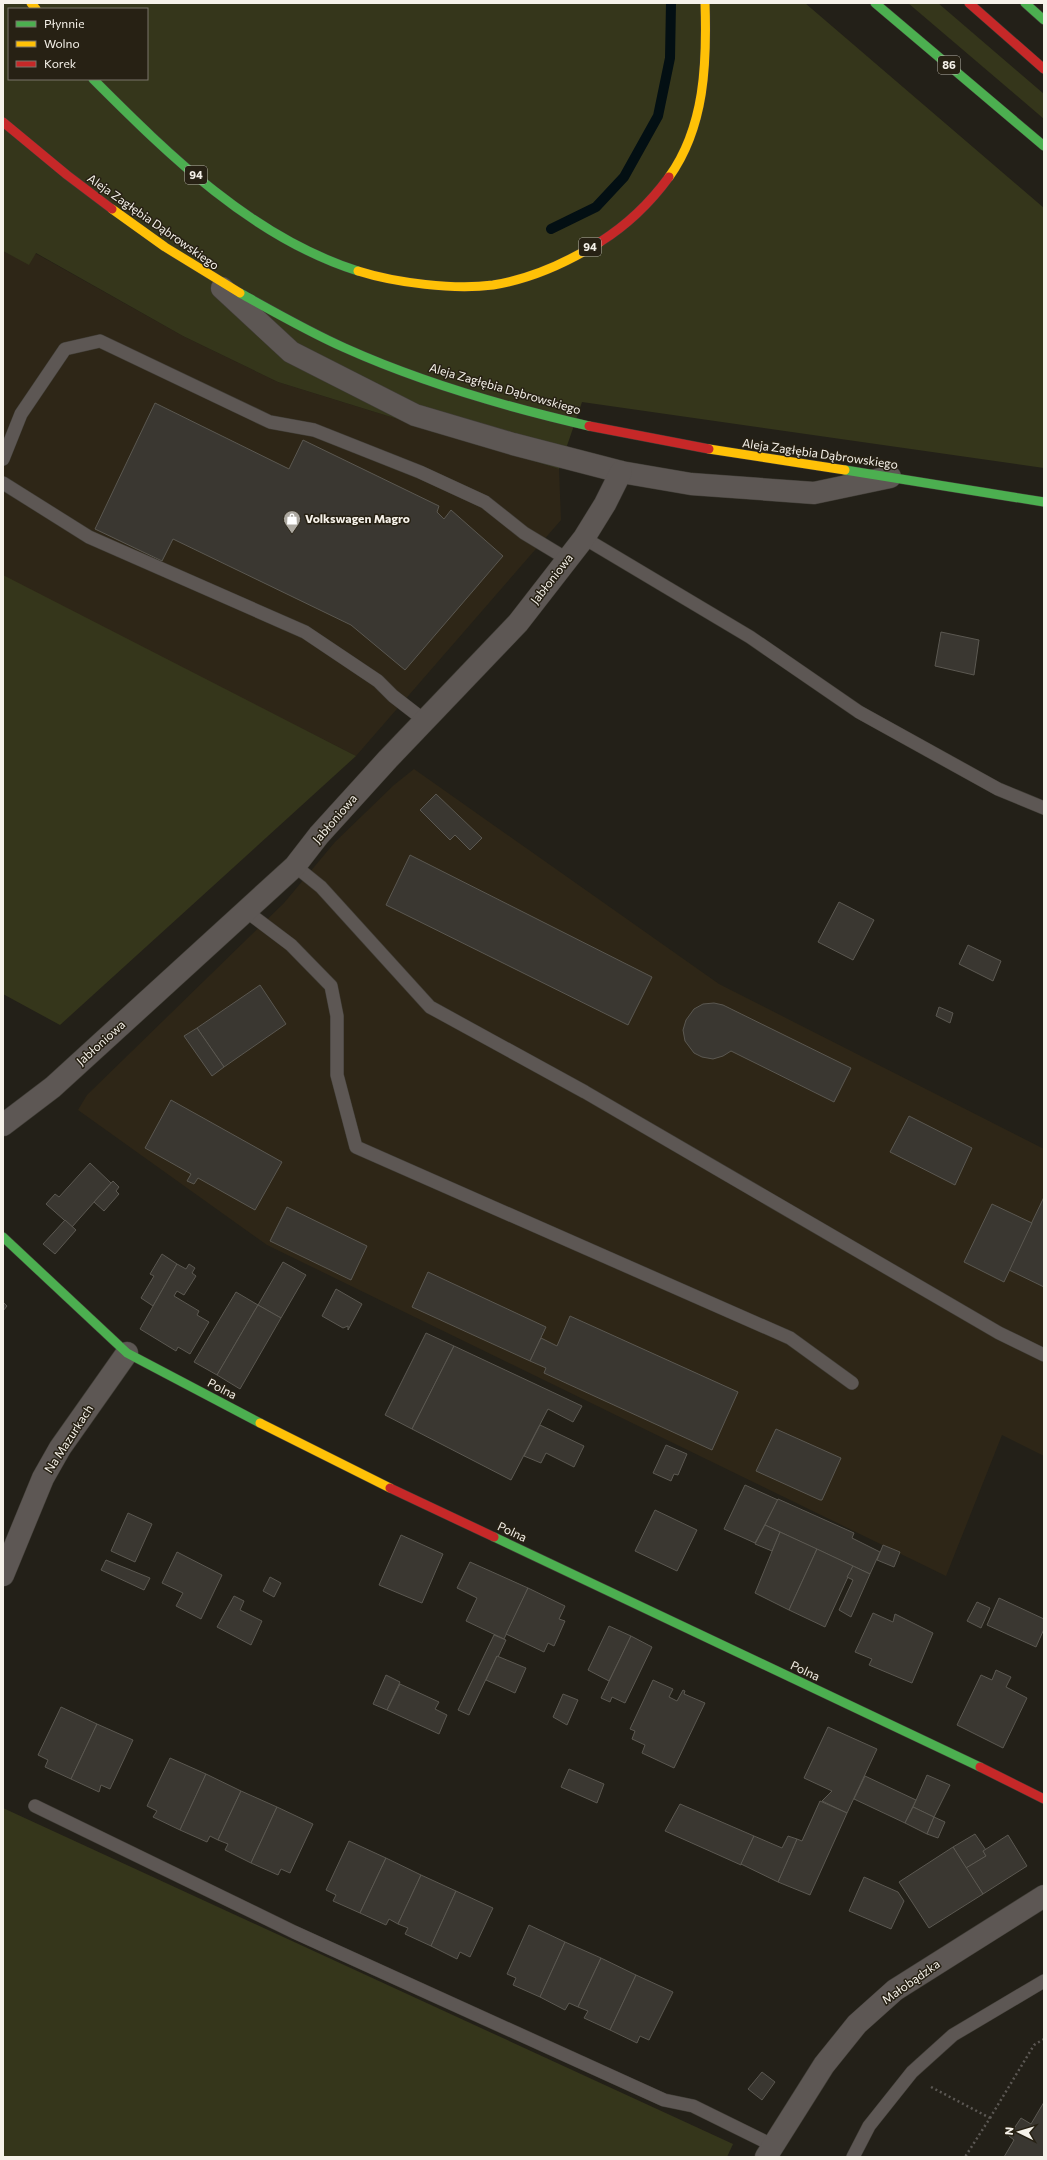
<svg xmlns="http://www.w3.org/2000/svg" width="1047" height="2160" font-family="Commissioner,sans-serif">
  <rect width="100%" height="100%" fill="#232018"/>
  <g fill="#2e2617">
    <polygon points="3,251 29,264 35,253 183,336 278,382 559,469 561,520 356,756 3,578"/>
    <polygon points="414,769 719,984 1044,1149 1044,1456 1002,1435 946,1576 267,1245 78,1110 87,1095 284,903 335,842 394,785"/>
  </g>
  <g fill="#35361b" fill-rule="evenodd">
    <path d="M 3,3 L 805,3 L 1044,208 L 1044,468 L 582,402 L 559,469 L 278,382 L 183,336 L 36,253 L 29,265 L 3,251 ZM 9,9 L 147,9 L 147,79 L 9,79 Z"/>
    <polygon points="908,3 938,3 1044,94 1044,119"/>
    <polygon points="3,575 356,756 60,1025 3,994"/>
    <polygon points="3,1808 733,2144 727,2157 3,2157"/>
  </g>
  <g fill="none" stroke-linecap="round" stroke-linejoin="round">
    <polyline stroke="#030f13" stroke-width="10" points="551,229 596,207 624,177 658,116 670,58 671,3"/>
  </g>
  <g fill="#3a3731" stroke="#5b5851">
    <polygon points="155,403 289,469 303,440 439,506 437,512 444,519 451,510 503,556 405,670 351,625 173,539 162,561 95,529"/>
    <polygon points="941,632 979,640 974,675 935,666"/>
    <polygon points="436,794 482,838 470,850 455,835 450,840 420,810"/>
    <polygon points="410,855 652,977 628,1025 386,905"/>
    <polygon points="839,902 874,920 853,960 818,942"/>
    <polygon points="968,945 1001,961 993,981 959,964"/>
    <polygon points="260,985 286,1024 224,1067 197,1028"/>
    <polygon points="714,1003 723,1005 851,1068 834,1102 731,1051 723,1056 713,1059 702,1057 694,1053 685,1041 683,1030 686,1020 694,1009 703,1004"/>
    <polygon points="939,1007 953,1013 950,1023 936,1016"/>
    <polygon points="197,1028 224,1067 212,1076 184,1036"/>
    <polygon points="171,1100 282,1162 255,1210 198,1178 194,1184 187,1181 191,1174 145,1148"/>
    <polygon points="909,1116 972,1148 955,1185 890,1152"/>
    <polygon points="90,1163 111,1183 72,1227 46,1204 55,1194 59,1197"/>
    <polygon points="113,1181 119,1187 116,1191 119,1194 104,1211 94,1202"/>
    <polygon points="1044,1197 1044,1287 1009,1270"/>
    <polygon points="992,1204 1032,1223 1004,1282 964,1262"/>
    <polygon points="287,1207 367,1246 351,1280 270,1241"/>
    <polygon points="65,1220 76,1230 55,1254 43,1244"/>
    <polygon points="162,1254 177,1264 153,1306 141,1298 154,1276 150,1274"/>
    <polygon points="283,1262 306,1275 281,1318 258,1305"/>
    <polygon points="177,1264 186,1269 189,1264 195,1268 192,1273 196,1276 184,1295 177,1291 174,1296 199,1311 197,1315 209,1322 190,1354 178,1347 176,1351 140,1329"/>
    <polygon points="428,1272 546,1327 530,1361 412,1307"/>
    <polygon points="336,1289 362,1304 348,1330 348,1326 343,1328 322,1316"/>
    <polygon points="236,1292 258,1305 217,1375 194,1362"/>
    <polygon points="3,1302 7,1306 3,1311"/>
    <polygon points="258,1305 281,1318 240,1389 217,1375"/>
    <polygon points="570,1316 738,1392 712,1450 544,1373 546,1368 530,1361 541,1338 557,1346"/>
    <polygon points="426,1333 454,1346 412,1429 385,1415"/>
    <polygon points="454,1346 582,1406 573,1422 548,1409 511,1480 412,1429"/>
    <polygon points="540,1425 584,1446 574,1467 546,1453 541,1463 524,1456"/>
    <polygon points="776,1429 841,1458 822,1500 820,1500 756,1471"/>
    <polygon points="666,1445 687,1454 678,1475 674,1474 671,1481 653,1473"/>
    <polygon points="745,1485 778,1500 755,1543 724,1529"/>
    <polygon points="778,1499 854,1533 852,1538 880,1552 870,1574 765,1525"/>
    <polygon points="655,1510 697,1530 677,1571 635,1551"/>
    <polygon points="128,1513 152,1524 135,1562 111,1551"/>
    <polygon points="765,1525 780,1532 772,1551 755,1544"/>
    <polygon points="780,1532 817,1549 789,1610 755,1593"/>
    <polygon points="401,1535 443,1554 422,1603 379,1585"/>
    <polygon points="883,1545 900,1552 894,1567 877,1560"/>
    <polygon points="817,1549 853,1566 825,1627 789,1610"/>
    <polygon points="177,1552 222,1575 201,1619 176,1606 183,1593 162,1583"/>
    <polygon points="106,1560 150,1578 144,1590 101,1570"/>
    <polygon points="470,1562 528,1588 504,1639 466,1621 477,1598 457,1588"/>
    <polygon points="853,1566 870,1574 851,1617 839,1610 853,1580 847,1577"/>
    <polygon points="270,1577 281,1583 274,1597 263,1591"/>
    <polygon points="528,1588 565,1606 559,1619 565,1621 554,1646 548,1643 544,1652 506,1634"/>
    <polygon points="234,1596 244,1601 240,1610 262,1621 251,1645 217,1627"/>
    <polygon points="999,1598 1044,1619 1044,1629 1036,1647 987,1625"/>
    <polygon points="977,1602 990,1608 981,1628 967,1621"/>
    <polygon points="873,1613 893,1622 895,1614 933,1633 912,1683 869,1665 872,1659 855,1652"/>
    <polygon points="609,1626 631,1636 609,1681 588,1670"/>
    <polygon points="494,1635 506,1640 498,1657 497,1656 469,1715 458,1710"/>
    <polygon points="631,1636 652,1647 625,1703 612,1697 610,1702 601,1698"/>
    <polygon points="497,1656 526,1668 515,1693 486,1680"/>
    <polygon points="996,1670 1011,1677 1006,1687 1027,1698 1003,1748 957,1725 981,1675 992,1680"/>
    <polygon points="386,1675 400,1682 387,1710 373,1704"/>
    <polygon points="653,1680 673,1689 669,1697 677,1701 683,1690 685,1691 684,1694 705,1703 674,1768 642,1753 645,1745 632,1739 635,1731 630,1729"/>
    <polygon points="400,1684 439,1702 435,1709 447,1715 439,1734 387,1710"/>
    <polygon points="563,1694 578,1700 567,1725 553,1717"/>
    <polygon points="61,1707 97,1724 71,1779 45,1767 48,1760 38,1755"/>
    <polygon points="97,1724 133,1740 110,1789 101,1785 99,1792 71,1779"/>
    <polygon points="828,1727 877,1749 847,1813 822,1801 832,1791 804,1778"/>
    <polygon points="170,1758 206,1774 180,1830 153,1817 157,1811 147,1806"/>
    <polygon points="569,1769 604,1784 597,1803 561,1787"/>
    <polygon points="206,1774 241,1791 218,1840 210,1836 207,1842 180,1830"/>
    <polygon points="927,1775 950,1785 934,1817 913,1807"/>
    <polygon points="865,1776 916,1800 905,1823 854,1799"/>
    <polygon points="241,1791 277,1807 251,1863 225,1850 228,1844 218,1840"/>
    <polygon points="820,1801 847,1813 810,1895 778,1882 797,1839 802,1841"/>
    <polygon points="680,1804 754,1836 741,1865 665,1831"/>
    <polygon points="277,1807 313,1824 290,1873 281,1869 278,1875 251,1863"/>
    <polygon points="913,1807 934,1817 927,1834 905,1823"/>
    <polygon points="934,1817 945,1822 938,1838 927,1834"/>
    <polygon points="975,1834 986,1850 983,1851 986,1856 966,1868 953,1847"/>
    <polygon points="1008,1835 1027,1866 983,1894 966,1868 986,1856 983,1851"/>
    <polygon points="754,1836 782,1848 788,1836 797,1839 778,1882 741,1864"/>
    <polygon points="349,1841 386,1858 360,1913 333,1901 336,1895 326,1890"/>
    <polygon points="953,1847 983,1894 929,1928 899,1882"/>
    <polygon points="386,1858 421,1875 398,1924 389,1919 386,1925 360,1913"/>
    <polygon points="421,1875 456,1891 431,1946 405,1934 408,1928 398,1924"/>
    <polygon points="864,1877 898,1892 904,1901 891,1929 849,1911"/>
    <polygon points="456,1891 493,1908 470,1957 460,1952 457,1959 431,1946"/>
    <polygon points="529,1925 565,1942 540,1997 513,1985 516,1978 507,1974"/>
    <polygon points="565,1942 601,1958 578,2007 569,2003 565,2010 540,1997"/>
    <polygon points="601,1958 636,1975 610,2030 584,2018 588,2011 578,2007"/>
    <polygon points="636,1975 673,1992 649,2040 640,2036 637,2043 610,2030"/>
    <polygon points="762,2072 775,2082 762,2100 748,2089"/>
    <polygon points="1044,2102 1044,2157 1004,2157 1014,2140 1009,2136 1021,2118 1031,2124"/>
  </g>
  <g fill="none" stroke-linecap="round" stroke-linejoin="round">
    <g stroke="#403d36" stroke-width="14">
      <g id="lane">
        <polyline points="3,459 21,414 65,349 100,341 270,422 314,430 420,472 485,502 524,533 567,559"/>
        <polyline points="3,483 89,537 305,632 378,681 393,696 424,720"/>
        <polyline points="584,538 750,637 859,712 998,789 1044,808"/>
        <polyline points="295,866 321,887 430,1007 585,1092 999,1333 1044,1355"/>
        <polyline points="246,911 291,945 331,986 337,1016 337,1075 356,1147 790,1338 852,1383"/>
        <polyline points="35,1806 294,1932 664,2100 693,2106 772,2145"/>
        <polyline points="853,2157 869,2126 912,2072 953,2035 1044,1981"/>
      </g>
    </g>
    <g stroke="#403d36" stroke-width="23">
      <g id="street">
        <polyline points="222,288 291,352 415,415 513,444 621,472 691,484 814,493 890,477"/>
        <polyline points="3,1125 53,1087 295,866 319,835 388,759 518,623 584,538 605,504 621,472"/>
        <polyline points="3,1575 43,1478 60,1448 127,1353"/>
        <polyline points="766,2157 824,2065 857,2024 895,1990 1044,1896"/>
      </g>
    </g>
    <g stroke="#403d36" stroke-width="10">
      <g id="fast">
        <polyline points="875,3 1044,146"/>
        <polyline points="1025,3 1044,20"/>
        <path d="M 93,79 C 169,155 253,238 358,271"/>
        <path d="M 240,293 C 274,312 309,332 345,348 C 423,383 506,407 589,426"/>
        <polyline points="845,470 1044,502"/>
        <polyline points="3,1237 127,1353 260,1423"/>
        <polyline points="494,1537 980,1767"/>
      </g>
    </g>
    <g stroke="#403d36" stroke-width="10">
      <g id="slow">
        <polyline points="31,3 36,9"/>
        <path d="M 669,177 C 705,127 707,63 705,3"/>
        <polyline points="112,209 165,247 240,293"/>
        <path d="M 358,271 C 396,283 454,290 493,285 C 531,279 568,262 600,242"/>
        <polyline points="709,449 845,470"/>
        <polyline points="260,1423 390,1488"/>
      </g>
    </g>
    <g stroke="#403d36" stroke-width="10">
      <g id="jam">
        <polyline points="969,3 1044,69"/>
        <polyline points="3,122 67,175 112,209"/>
        <path d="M 600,242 C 627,225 650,203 669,177"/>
        <polyline points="589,426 709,449"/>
        <polyline points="390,1488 494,1537"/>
        <polyline points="980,1767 1044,1799"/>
      </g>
    </g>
    <g stroke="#5c5854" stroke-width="2.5" stroke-dasharray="2 3" stroke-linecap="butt">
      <polyline points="931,2087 990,2118 965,2157"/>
      <polyline points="990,2118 1034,2045 1044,2039"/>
    </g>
    <use href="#lane" stroke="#5d5754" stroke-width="13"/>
    <use href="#street" stroke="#5d5754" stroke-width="22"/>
    <use href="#fast" stroke="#4caf50" stroke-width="9"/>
    <use href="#slow" stroke="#ffc107" stroke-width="9"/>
    <use href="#jam" stroke="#c62828" stroke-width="9"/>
  </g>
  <defs>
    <g id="shop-pin" transform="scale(0.9)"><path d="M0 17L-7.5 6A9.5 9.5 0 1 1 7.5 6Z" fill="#aca8a0" stroke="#272114"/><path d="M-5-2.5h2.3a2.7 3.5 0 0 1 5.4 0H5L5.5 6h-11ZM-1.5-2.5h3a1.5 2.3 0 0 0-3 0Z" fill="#fff"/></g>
  </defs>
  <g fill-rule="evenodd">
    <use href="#shop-pin" x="292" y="519"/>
  </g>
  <g text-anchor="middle" stroke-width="3" stroke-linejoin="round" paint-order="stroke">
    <g fill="#272114" stroke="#b8b3aa" stroke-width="1">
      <rect x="938" y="56" width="22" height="18" rx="3"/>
      <rect x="185" y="166" width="22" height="18" rx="3"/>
      <rect x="579" y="238" width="22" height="18" rx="3"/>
    </g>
    <g font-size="11" font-weight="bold" fill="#f6f2ea">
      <text x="949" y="69">86</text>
      <text x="196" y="179">94</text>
      <text x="590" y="251">94</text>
    </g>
    <g font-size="12" fill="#f6f2ea" stroke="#272114">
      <text transform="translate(153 222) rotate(35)" y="4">Aleja Zagłębia Dąbrowskiego</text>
      <text transform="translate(505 389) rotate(16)" y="4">Aleja Zagłębia Dąbrowskiego</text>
      <text transform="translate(820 454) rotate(8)" y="4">Aleja Zagłębia Dąbrowskiego</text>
      <text transform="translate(552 579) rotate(-52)" y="4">Jabłoniowa</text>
      <text transform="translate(335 819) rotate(-49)" y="4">Jabłoniowa</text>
      <text transform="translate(101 1043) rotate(-42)" y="4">Jabłoniowa</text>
      <text transform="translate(222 1389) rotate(27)" y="4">Polna</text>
      <text transform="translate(69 1439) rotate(-57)" y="4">Na Mazurkach</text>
      <text transform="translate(512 1532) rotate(25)" y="4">Polna</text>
      <text transform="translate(805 1671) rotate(25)" y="4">Polna</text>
      <text transform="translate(911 1982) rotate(-35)" y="4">Małobądzka</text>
    </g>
    <g font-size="12" font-weight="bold" fill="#f6f2ea" stroke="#272114" text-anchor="start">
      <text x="305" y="523">Volkswagen Magro</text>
    </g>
  </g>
  <rect width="1047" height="2160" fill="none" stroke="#f6f2ea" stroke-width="8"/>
  <rect x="8" y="8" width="140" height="72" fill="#272114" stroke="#7a756a"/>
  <rect x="16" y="21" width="20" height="6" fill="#4caf50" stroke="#7a756a"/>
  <text x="44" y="28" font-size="12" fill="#f6f2ea">Płynnie</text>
  <rect x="16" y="41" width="20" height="6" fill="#ffc107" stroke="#7a756a"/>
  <text x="44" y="48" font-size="12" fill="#f6f2ea">Wolno</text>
  <rect x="16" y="61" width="20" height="6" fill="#c62828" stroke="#7a756a"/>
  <text x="44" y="68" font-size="12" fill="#f6f2ea">Korek</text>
  <g transform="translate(1019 2132) rotate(275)" stroke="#272114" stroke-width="3" paint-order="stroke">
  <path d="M0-3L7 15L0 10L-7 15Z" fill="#f6f2ea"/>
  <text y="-6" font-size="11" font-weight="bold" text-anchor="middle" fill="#f6f2ea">N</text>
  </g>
</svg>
